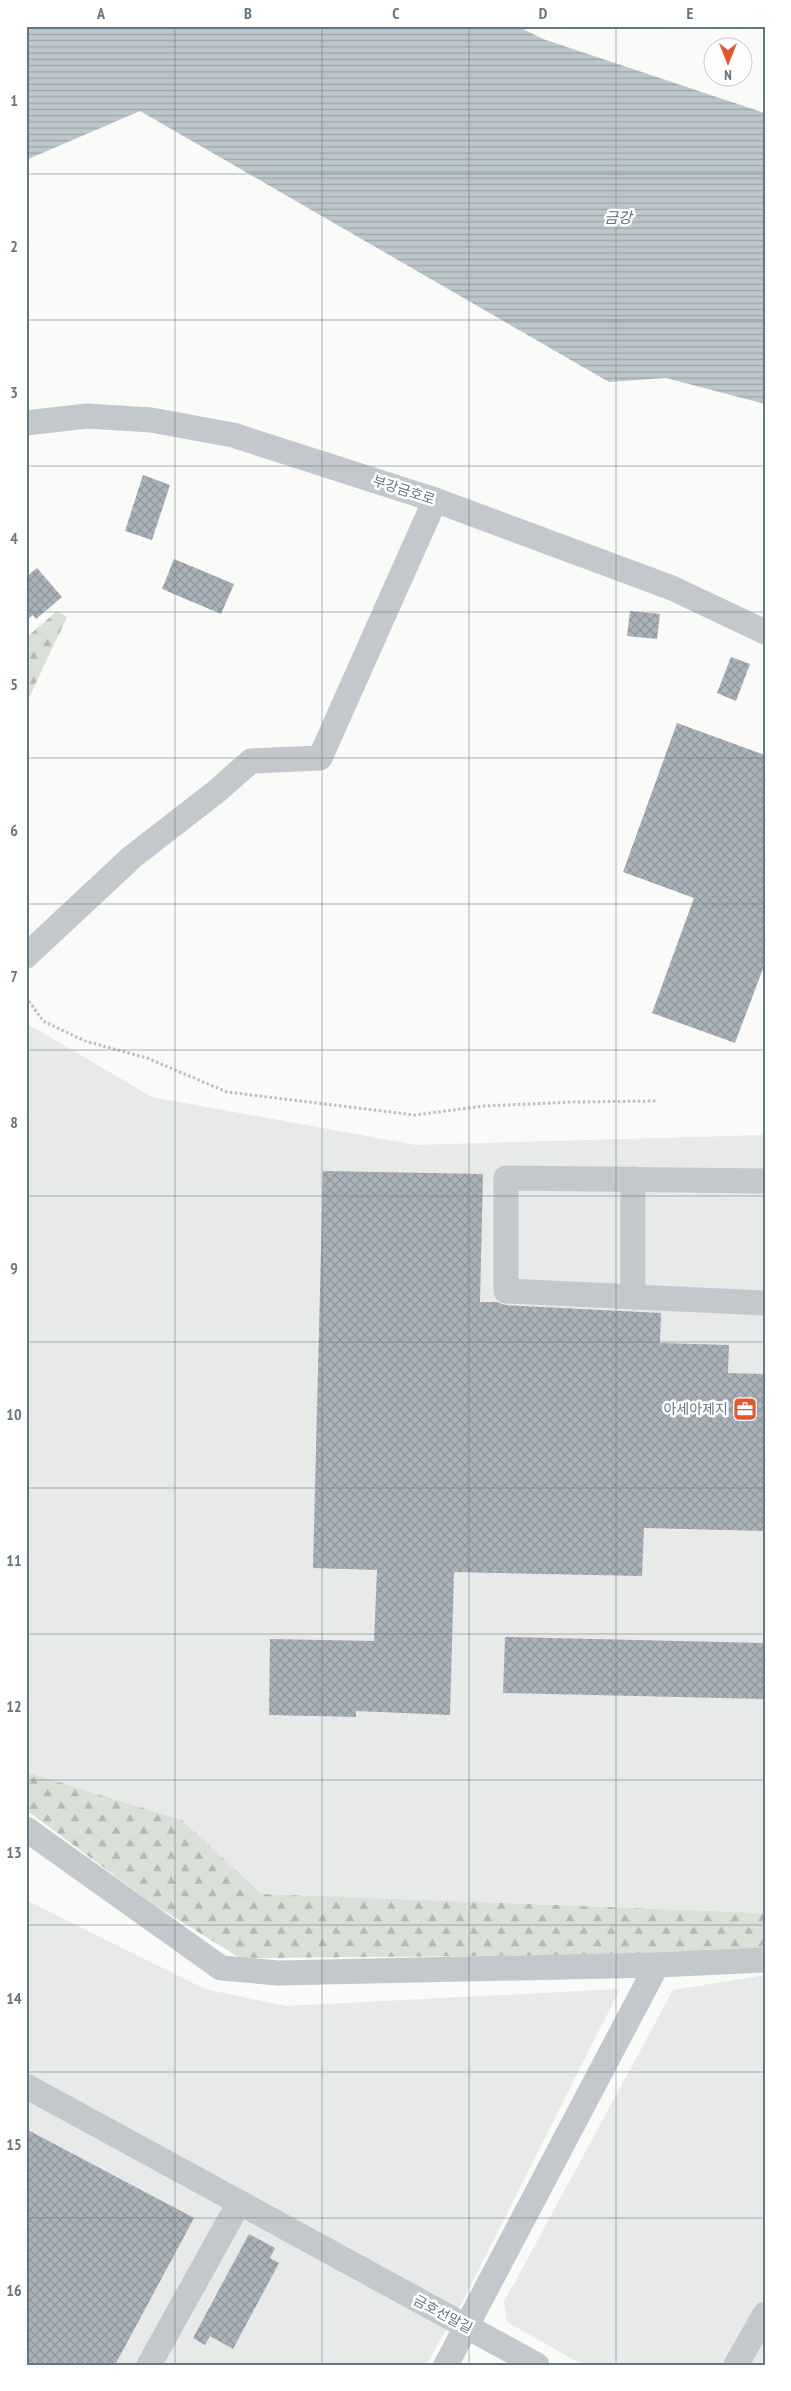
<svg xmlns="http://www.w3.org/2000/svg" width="791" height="2391" font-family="'PT Sans Narrow','Noto Sans KR',sans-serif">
  <defs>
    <pattern id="forest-firs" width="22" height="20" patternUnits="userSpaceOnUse" patternTransform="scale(1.25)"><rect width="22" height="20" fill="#dadfd7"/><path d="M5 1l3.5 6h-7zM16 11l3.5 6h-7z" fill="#b4b9b4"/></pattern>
    <pattern id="water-rules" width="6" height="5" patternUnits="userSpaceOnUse" patternTransform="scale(1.25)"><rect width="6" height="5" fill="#bbc7cb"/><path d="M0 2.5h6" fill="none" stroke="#9ca6aa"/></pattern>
    <pattern id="building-cross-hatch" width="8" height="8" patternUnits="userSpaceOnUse" patternTransform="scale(1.25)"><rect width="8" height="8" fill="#aab3b9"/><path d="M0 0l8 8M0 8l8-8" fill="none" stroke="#8e969c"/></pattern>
  </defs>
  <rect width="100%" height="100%" fill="#fafaf8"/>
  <g fill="#e8e9e9">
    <polygon points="26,1023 152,1097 416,1145 765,1135 765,1913 262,1894 182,1820 26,1772"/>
    <polygon points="26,1900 205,1989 286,2006 620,1989 465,2297 426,2365 26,2365"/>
    <polygon points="765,1975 765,2365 583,2365 507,2322 504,2302 673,1990"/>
  </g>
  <g fill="url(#forest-firs)">
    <polygon points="57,611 67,617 26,704 26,638"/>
    <polygon points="26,1772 182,1820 262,1894 765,1913 765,1950 603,1955 240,1958 153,1904 26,1810"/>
  </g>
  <polygon fill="url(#water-rules)" points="26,26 517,26 543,39 765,113 765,404 666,378 609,382 140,111 26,160"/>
  <g fill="url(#building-cross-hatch)">
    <polygon points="143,475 170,485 152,540 125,531"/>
    <polygon points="174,559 234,584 221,614 162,589"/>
    <polygon points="37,568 62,597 36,619 33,615 26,621 26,577"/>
    <polygon points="630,611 660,614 657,639 627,636"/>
    <polygon points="731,657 750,664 736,701 717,693"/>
    <polygon points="677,723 765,755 765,963 735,1043 652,1013 694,898 623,872"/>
    <polygon points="323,1171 483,1174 480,1302 497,1302 505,1305 661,1313 660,1343 729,1345 728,1373 765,1374 765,1531 644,1528 642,1576 454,1572 450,1715 356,1711 356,1717 269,1715 270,1639 374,1641 377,1570 313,1568"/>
    <polygon points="505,1637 765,1643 765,1699 503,1693"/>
    <polygon points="26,2129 194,2218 115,2365 26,2365"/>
    <polygon points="249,2234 275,2248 270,2258 279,2263 233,2349 210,2336 205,2345 193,2338"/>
  </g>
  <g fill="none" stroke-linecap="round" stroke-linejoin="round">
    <polyline stroke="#bbbfc2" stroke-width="3" stroke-dasharray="2.5 2.5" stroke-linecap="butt" points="26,997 43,1021 85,1041 147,1058 227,1092 415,1115 484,1106 573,1102 657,1101"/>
    <g stroke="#c3c8cc" stroke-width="25">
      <polyline points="26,423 87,416 151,420 233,435 435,500 672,588 765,632"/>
      <polyline points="26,956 132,857 217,791 251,761 320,758 435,500"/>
      <polyline points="633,1179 633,1297"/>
      <polyline points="765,1181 506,1178 506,1291 765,1303"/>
      <polyline points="26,1829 221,1968 278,1973 657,1965"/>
      <polyline points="26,2086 537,2365"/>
      <polyline points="149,2365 239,2203"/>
      <polyline points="446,2365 657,1965 765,1960"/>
      <polyline points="736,2365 765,2314"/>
    </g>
  </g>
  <path fill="none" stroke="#657683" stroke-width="1" stroke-opacity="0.55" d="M 175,26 L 175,2365M 322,26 L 322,2365M 469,26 L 469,2365M 616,26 L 616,2365M 26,174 L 765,174M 26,320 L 765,320M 26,466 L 765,466M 26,612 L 765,612M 26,758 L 765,758M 26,904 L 765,904M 26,1050 L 765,1050M 26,1196 L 765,1196M 26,1342 L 765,1342M 26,1488 L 765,1488M 26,1634 L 765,1634M 26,1780 L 765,1780M 26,1925 L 765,1925M 26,2072 L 765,2072M 26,2218 L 765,2218"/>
  <defs>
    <g id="office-square" transform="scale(1.25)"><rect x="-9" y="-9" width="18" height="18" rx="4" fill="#e4572e" stroke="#fff"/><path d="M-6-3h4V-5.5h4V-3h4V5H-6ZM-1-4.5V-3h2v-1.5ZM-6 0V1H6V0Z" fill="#fff"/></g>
  </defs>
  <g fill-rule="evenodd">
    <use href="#office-square" x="745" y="1409"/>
  </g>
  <g text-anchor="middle" stroke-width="5" stroke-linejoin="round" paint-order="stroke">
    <g font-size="14" fill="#657683" stroke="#fff">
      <text transform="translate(404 490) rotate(18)" y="5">부강금호로</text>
      <text transform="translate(443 2314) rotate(28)" y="5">금호선말길</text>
    </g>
    <g font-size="14" fill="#657683" stroke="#fff" text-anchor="end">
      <text x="728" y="1414">아세아제지</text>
    </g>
    <g font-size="15" font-style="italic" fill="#60757c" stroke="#fff">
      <text x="618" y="223">금강</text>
    </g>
  </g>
  <rect width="791" height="2391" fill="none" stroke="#ffffff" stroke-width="55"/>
  <g transform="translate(728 62) rotate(180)"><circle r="24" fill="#ffffff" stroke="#c1c8cd"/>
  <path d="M0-4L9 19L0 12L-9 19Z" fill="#e4572e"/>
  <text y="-8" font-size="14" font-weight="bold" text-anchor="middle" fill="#657683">N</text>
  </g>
  <rect x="28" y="28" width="736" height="2336" fill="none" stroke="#657683" stroke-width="2"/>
  <g font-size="16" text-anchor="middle" font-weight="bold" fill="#657683">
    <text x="101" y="19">A</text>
    <text x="248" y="19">B</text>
    <text x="396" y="19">C</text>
    <text x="543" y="19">D</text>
    <text x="690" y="19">E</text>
    <text x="14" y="106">1</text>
    <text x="14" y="252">2</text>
    <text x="14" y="398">3</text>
    <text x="14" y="544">4</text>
    <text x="14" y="690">5</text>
    <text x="14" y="836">6</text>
    <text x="14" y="982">7</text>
    <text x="14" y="1128">8</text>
    <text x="14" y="1274">9</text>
    <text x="14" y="1420">10</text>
    <text x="14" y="1566">11</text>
    <text x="14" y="1712">12</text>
    <text x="14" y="1858">13</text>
    <text x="14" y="2004">14</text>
    <text x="14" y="2150">15</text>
    <text x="14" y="2296">16</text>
  </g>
</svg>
